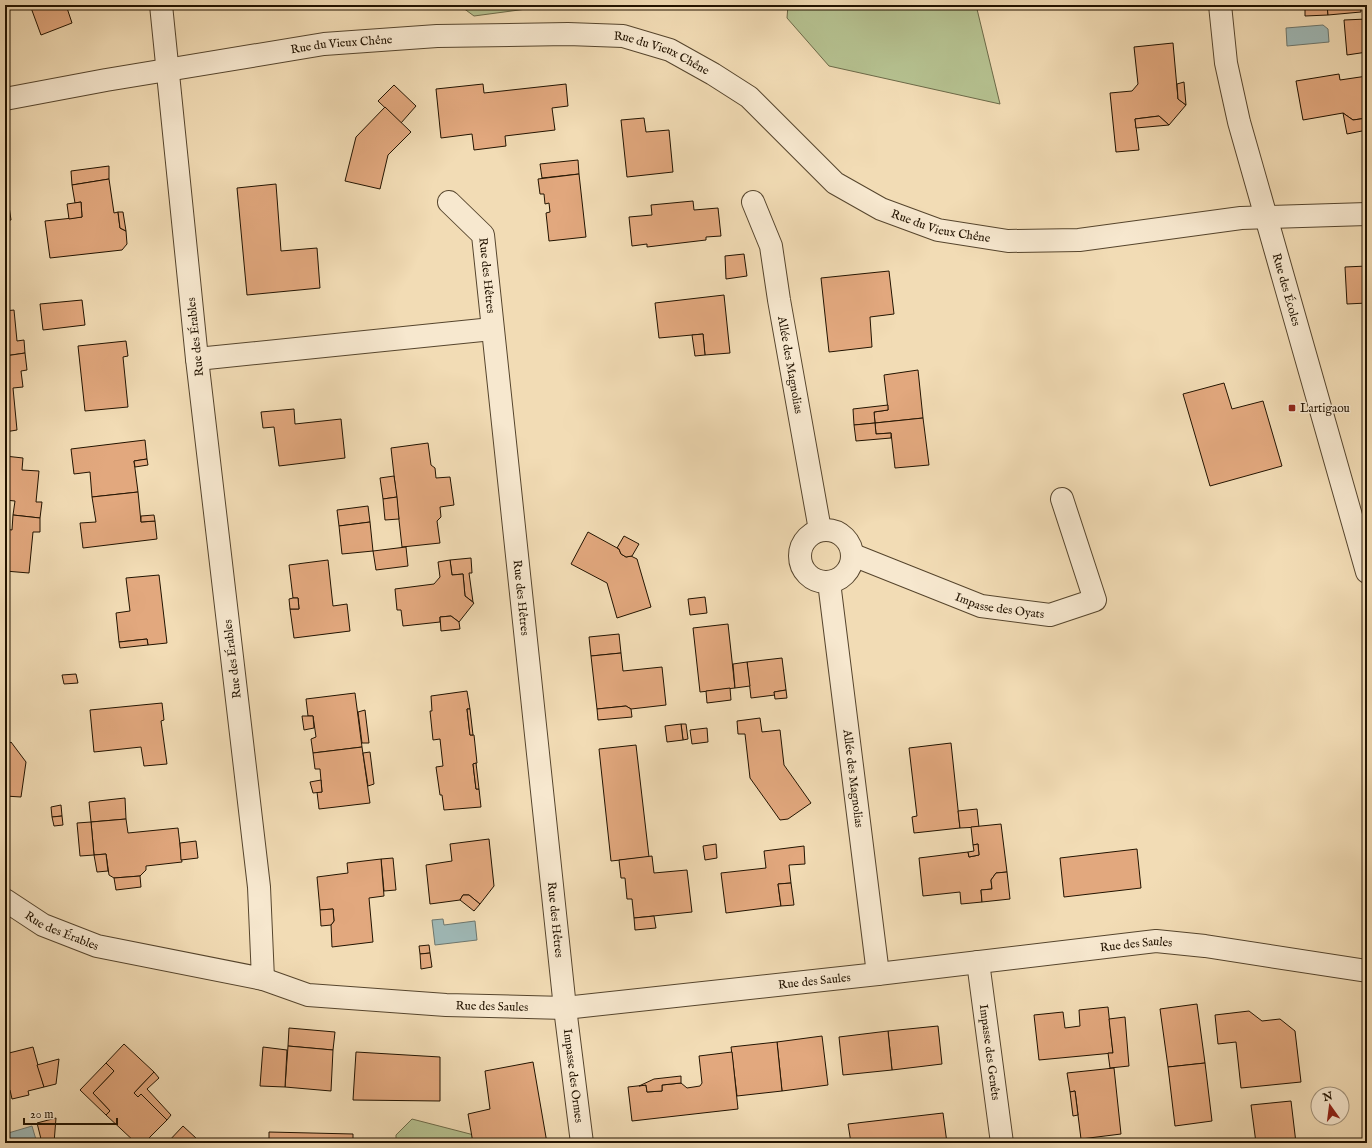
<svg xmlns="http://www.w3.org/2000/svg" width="1372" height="1148" font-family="'IM FELL English',serif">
  <rect width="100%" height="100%" fill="#f2dcb5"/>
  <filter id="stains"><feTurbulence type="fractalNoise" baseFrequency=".005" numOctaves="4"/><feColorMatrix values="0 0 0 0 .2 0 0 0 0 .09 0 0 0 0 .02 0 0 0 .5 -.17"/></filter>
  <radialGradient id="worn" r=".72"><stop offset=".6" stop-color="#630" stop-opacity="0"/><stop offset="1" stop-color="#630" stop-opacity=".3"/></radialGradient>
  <g fill="#b6c291" stroke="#6c6a48">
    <polygon points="459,5 536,5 534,8 474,16"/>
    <polygon points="788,5 976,5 1000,104 829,66 787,18"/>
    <polygon points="412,1119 505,1143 396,1143 396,1135"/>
  </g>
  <g fill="#9fb9b7" stroke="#6d776e">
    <polygon points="1323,25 1328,29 1329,42 1287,46 1286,28"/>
    <polygon points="443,919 444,925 475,921 477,940 435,945 432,920"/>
    <polygon points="32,1126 37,1143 5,1143 5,1134"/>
  </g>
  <g fill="#e2a87e" stroke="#221300">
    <polygon points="30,5 66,5 72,23 41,35"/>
    <polygon points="1285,5 1327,5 1328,15 1305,16 1305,8 1285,9"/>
    <polygon points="1327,5 1360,5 1361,12 1328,15"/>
    <polygon points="1367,19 1367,52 1347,55 1344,20"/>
    <polygon points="1173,43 1178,99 1186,105 1169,125 1159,116 1135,119 1139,150 1116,152 1110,93 1132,91 1138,84 1134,47"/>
    <polygon points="1339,74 1340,80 1367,76 1367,118 1353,120 1343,113 1303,120 1296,81"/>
    <polygon points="1184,82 1186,105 1178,99 1177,84"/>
    <polygon points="483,84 484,93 566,84 568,106 552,108 555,130 505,136 506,146 474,150 472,134 441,138 436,89"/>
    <polygon points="394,85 416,106 401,123 378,101"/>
    <polygon points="385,107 411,132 388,155 380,189 345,181 356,137"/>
    <polygon points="1343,113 1353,120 1367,118 1367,130 1347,134"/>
    <polygon points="1159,116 1169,125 1136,128 1135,119"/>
    <polygon points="644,118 646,132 669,130 673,172 627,177 621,120"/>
    <polygon points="578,160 579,174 542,178 540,164"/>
    <polygon points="109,166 109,179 72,185 71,171"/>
    <polygon points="579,174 586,237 549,241 546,213 550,212 549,203 545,204 544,194 540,194 538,179"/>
    <polygon points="109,179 114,213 118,212 120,228 126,231 127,244 122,250 50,258 45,221 82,217 81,202 75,203 72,185"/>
    <polygon points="276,184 281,251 317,248 320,288 247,295 237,188"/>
    <polygon points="5,191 7,191 9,206 5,206"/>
    <polygon points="693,201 694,210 718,208 721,236 706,237 706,240 647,247 647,244 632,246 629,217 652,215 651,205"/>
    <polygon points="81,202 82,217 69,219 67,204"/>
    <polygon points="5,206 9,206 11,220 5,221"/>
    <polygon points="118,212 123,212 126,231 120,228"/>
    <polygon points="5,230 9,264 5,265"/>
    <polygon points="744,254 747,276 726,279 725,256"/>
    <polygon points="1367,266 1367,303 1347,304 1345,267"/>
    <polygon points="889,271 894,314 870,317 872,347 829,352 821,278"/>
    <polygon points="724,295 730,353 705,355 703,334 659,338 655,303"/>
    <polygon points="82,300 85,325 43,330 40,304"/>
    <polygon points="14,310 17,341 24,340 25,353 5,356 5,311"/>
    <polygon points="703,334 705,355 695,356 692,335"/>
    <polygon points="126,341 128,356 123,357 128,407 85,411 78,346"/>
    <polygon points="25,353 27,370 21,371 23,387 13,388 17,430 5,432 5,356"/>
    <polygon points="918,370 923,418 875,423 874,412 888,410 884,375"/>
    <polygon points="1224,383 1232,409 1263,401 1282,466 1210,486 1183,394"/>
    <polygon points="888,405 888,410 874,412 875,423 854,425 853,409"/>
    <polygon points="294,409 295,424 341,419 345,458 279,466 274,427 263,428 261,412"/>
    <polygon points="923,418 929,465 895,468 891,433 876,434 875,423"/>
    <polygon points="875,423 876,434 891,433 891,438 856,441 854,425"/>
    <polygon points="145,440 147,459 134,461 138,492 92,497 90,472 74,474 71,449"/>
    <polygon points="428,443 431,465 435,468 436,478 450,477 454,505 440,507 441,517 437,521 440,543 402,547 391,448"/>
    <polygon points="5,456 23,458 22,470 39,471 36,502 42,502 40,518 13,515 15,501 5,500"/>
    <polygon points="147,459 148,465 135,467 134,461"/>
    <polygon points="394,476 397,497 383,499 380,478"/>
    <polygon points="138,492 141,522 155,521 157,539 83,548 80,523 96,522 92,497"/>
    <polygon points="397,497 399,519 385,520 383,499"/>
    <polygon points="368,506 370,522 339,526 337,510"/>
    <polygon points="13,515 40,518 40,532 33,532 29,573 5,571 5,529 12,530"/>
    <polygon points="154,515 155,521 141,522 141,516"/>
    <polygon points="370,522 373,551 342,554 339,526"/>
    <polygon points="588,532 619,549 621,554 626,557 631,556 637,559 651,607 617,618 607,583 571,564"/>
    <polygon points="624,536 639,544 632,556 626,557 621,554 619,549 617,548"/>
    <polygon points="406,547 408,566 376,570 373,551"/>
    <polygon points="471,558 472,573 469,573 473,602 465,596 463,574 452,575 450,560"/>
    <polygon points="328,560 333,606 347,604 350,631 294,638 290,609 299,609 298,598 293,598 289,565"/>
    <polygon points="450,560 452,575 463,574 465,596 474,603 459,622 451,616 440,617 440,622 403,626 401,610 397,610 395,589 434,584 440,577 438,562"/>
    <polygon points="159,575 167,643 148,645 147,639 119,642 116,613 130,611 126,578"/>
    <polygon points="705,597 707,613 690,615 688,599"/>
    <polygon points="293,598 298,598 299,609 290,609 289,599"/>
    <polygon points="451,616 459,622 460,629 441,631 440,617"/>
    <polygon points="728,624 735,688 700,692 693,628"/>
    <polygon points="619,634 621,653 591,656 589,637"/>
    <polygon points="147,639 148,645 120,648 119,642"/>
    <polygon points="621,653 623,671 662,667 666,705 631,709 626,706 597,709 591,656"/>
    <polygon points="782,658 786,690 774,692 775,695 751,698 747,662"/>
    <polygon points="747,662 750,686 735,688 733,664"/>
    <polygon points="76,674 78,683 64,684 62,675"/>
    <polygon points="730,688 731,700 707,703 706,691"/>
    <polygon points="786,690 787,698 775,699 774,692"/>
    <polygon points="467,691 470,709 467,709 470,735 474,735 477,763 473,764 476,789 479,789 481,807 444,810 442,795 440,795 436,767 443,766 440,739 433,740 430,711 432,711 431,696"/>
    <polygon points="355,693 362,747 313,753 311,739 316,737 313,716 308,716 306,699"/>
    <polygon points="162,703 164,720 161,721 167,764 144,766 141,747 94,752 90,710"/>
    <polygon points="626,706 631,709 632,717 598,720 597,709"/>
    <polygon points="467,709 470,709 473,735 470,735"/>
    <polygon points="365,710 369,743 362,743 358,712"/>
    <polygon points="302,716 313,716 314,728 304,730"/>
    <polygon points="760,718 762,732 780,730 784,765 811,803 788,819 780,820 750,778 745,734 738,734 737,721"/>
    <polygon points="681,724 686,724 688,739 683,740"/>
    <polygon points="681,724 683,740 667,742 665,726"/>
    <polygon points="707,728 708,742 692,744 690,730"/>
    <polygon points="11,742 26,762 21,797 5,796 5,747"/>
    <polygon points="951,743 960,828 914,833 912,817 917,816 909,748"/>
    <polygon points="636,745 649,857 611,861 599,749"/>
    <polygon points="362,747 370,803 319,809 317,792 322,792 320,769 315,769 313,753"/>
    <polygon points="370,752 374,784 368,786 363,753"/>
    <polygon points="476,763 479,789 476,789 473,764"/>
    <polygon points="321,780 322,792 313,793 310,782"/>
    <polygon points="125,798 126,819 91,822 89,802"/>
    <polygon points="61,805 62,816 52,817 51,807"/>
    <polygon points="977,809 979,827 960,828 958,811"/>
    <polygon points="62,816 63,825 54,826 52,817"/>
    <polygon points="126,819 128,833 178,828 182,862 146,866 146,870 140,876 114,878 109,875 106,854 94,855 91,822"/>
    <polygon points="91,822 94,855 80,856 77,823"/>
    <polygon points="1001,824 1007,872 996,873 991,880 992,889 981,890 982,902 961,904 960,892 923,896 919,858 968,852 969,857 979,855 978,844 973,845 971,827"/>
    <polygon points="489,839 494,886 480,904 469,895 463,895 460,900 430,904 426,865 452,861 450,844"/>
    <polygon points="196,841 198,858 181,860 180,843"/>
    <polygon points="716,844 717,858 705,860 703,846"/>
    <polygon points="978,844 979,855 969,857 968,852 974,851 973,845"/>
    <polygon points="804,846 805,864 789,865 791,883 778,884 781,906 726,913 721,873 766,868 764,851"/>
    <polygon points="1137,849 1141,888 1064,897 1060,858"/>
    <polygon points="106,854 108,871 97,872 94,855"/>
    <polygon points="652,856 654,873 687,870 692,912 634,918 632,899 627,899 625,878 621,878 619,860"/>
    <polygon points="393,858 396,890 384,891 381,859"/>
    <polygon points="381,859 384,896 369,898 373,942 332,947 331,925 334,921 333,909 320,910 317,877 348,873 347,863"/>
    <polygon points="1007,872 1010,899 982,902 981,890 992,889 991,880 996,873"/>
    <polygon points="140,876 141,887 116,890 114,878"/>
    <polygon points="791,883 794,905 781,906 778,884"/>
    <polygon points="463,895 469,895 480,904 474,911 460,900"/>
    <polygon points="333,909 334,921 331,925 321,926 320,910"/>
    <polygon points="654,916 656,928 635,930 634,918"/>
    <polygon points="429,945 430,953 420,954 419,946"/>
    <polygon points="430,953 432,967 421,969 420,954"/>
    <polygon points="1197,1004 1205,1063 1168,1067 1160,1009"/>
    <polygon points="1108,1007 1113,1053 1039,1060 1034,1015 1063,1012 1065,1028 1080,1026 1079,1010"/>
    <polygon points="1249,1011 1262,1021 1280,1019 1295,1031 1301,1082 1241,1088 1236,1042 1218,1044 1215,1015"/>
    <polygon points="1125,1017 1129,1066 1110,1068 1108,1053 1113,1053 1109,1019"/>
    <polygon points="938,1026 942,1064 892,1070 888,1031"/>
    <polygon points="289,1028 335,1032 333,1050 288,1046"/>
    <polygon points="888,1031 892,1070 843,1075 839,1037"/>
    <polygon points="822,1036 828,1085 782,1091 777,1042"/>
    <polygon points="777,1042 782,1091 737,1096 731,1047"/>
    <polygon points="124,1044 154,1072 134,1093 138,1097 141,1094 167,1120 144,1143 136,1143 106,1115 110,1111 93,1093 114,1071 106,1063"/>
    <polygon points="288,1046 333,1050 331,1091 285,1087"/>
    <polygon points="33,1047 44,1087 28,1091 29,1095 12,1099 10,1090 5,1091 5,1054"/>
    <polygon points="263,1047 287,1050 285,1087 260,1086"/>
    <polygon points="356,1052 440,1057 440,1101 353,1100"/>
    <polygon points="732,1052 738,1109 632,1121 628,1087 646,1085 647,1092 662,1091 662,1085 681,1083 687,1088 700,1086 702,1083 699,1056"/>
    <polygon points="59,1059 56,1084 44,1087 37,1065"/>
    <polygon points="533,1062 547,1143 473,1143 468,1114 490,1109 485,1071"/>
    <polygon points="106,1063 114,1071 93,1093 110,1111 106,1115 80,1090"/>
    <polygon points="1205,1063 1212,1121 1175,1126 1168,1067"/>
    <polygon points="1114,1068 1121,1134 1081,1139 1075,1091 1070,1092 1067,1073"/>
    <polygon points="154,1072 159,1078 147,1089 171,1115 167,1120 141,1094 138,1097 134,1093"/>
    <polygon points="681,1076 681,1083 662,1085 662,1091 647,1092 646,1085 639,1086 654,1079"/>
    <polygon points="1075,1091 1078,1115 1073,1116 1070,1092"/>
    <polygon points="1291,1101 1296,1143 1256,1143 1251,1105"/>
    <polygon points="943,1113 947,1143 851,1143 848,1124"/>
    <polygon points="56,1118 54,1143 42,1143 37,1123"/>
    <polygon points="183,1126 197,1139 194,1143 167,1143"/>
    <polygon points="269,1132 353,1134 353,1143 269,1143"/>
  </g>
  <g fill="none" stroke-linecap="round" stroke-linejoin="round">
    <g stroke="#56452d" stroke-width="24">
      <g id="minor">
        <path id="s1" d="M 5,99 L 106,80 L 324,44 L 437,36 L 568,34 L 623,36 L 670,50 L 713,74 L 749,97 L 835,183 L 881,209 L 938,230 L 1008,241 L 1079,240 L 1241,218 L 1367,214"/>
        <path id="s2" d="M 449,202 L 483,235 L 565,1008 L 582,1143"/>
        <path id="s3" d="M 753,202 L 771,246 L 779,300 L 820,530"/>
        <polyline points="197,359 492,329"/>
        <circle cx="826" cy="556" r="26"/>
        <path id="s4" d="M 853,555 L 981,606 L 1050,615 L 1095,600 L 1062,499"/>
        <path id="s5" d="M 829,582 L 878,974"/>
        <path id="s6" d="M 5,900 L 43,925 L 97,946 L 263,979 L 259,887 L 197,359 L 161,5"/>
        <path id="s7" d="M 978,962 L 1002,1143"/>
        <path id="s8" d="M 263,979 L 308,995 L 446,1005 L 565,1008 L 878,974 L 1156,941 L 1205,946 L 1367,971"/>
      </g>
    </g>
    <g stroke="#56452d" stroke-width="24">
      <g id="tertiary">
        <path id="s9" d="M 1220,5 L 1226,63 L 1239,122 L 1367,572"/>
      </g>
    </g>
    <use href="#minor" stroke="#f7e8cf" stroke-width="22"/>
    <use href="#tertiary" stroke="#f7e8cf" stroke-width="22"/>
  </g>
  <rect fill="#8f2418" stroke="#f7e8cf" stroke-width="1.5" x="1288" y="404" width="8" height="8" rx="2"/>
  <g text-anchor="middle" stroke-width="3" stroke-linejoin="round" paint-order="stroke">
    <g font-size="12" fill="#221300" stroke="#f7e8cf">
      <text dy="4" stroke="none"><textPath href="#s1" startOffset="341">Rue du Vieux Chêne</textPath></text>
      <text dy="4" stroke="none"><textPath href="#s1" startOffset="665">Rue du Vieux Chêne</textPath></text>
      <text dy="4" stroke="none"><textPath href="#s1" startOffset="1001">Rue du Vieux Chêne</textPath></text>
      <text dy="4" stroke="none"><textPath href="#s2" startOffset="88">Rue des Hêtres</textPath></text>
      <text dy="4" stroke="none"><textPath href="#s9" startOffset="293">Rue des Écoles</textPath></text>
      <text transform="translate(195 337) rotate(-96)" y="4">Rue des Érables</text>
      <text dy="4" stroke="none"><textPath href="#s3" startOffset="168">Allée des Magnolias</textPath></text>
      <text dy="4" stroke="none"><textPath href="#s2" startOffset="412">Rue des Hêtres</textPath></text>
      <text dy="4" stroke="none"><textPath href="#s4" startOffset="156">Impasse des Oyats</textPath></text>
      <text transform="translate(232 659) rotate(-97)" y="4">Rue des Érables</text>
      <text dy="4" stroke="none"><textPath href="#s5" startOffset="198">Allée des Magnolias</textPath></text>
      <text dy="4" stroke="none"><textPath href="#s2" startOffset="736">Rue des Hêtres</textPath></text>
      <text dy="4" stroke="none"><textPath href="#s6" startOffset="65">Rue des Érables</textPath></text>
      <text dy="4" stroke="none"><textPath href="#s8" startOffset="880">Rue des Saules</textPath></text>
      <text dy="4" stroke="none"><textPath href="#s8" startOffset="556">Rue des Saules</textPath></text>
      <text dy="4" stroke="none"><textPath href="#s8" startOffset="232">Rue des Saules</textPath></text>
      <text dy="4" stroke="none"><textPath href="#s7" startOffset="91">Impasse des Genêts</textPath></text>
      <text dy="4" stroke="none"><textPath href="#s2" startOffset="893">Impasse des Ormes</textPath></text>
    </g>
    <g font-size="12" fill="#221300" stroke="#f7e8cf" text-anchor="start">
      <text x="1300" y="412">Lartigaou</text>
    </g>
  </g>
  <rect width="1372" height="1148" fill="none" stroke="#f2dcb5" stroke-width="20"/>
  <rect x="6" y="6" width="1360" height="1136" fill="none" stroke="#221300" stroke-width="2"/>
  <rect x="10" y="10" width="1352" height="1128" fill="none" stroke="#221300"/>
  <g transform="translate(1330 1106) rotate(346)"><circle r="19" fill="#f7e8cf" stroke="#a2937c"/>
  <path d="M0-3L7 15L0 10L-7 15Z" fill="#8f2418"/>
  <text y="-6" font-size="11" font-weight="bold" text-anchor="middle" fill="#221300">N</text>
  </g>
  <path d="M24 1118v6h93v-6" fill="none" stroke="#221300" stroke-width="2"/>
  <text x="30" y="1118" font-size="12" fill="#221300" stroke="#f7e8cf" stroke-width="3" paint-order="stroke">20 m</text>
  <rect width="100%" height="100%" filter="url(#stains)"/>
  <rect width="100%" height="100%" fill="url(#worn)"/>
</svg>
